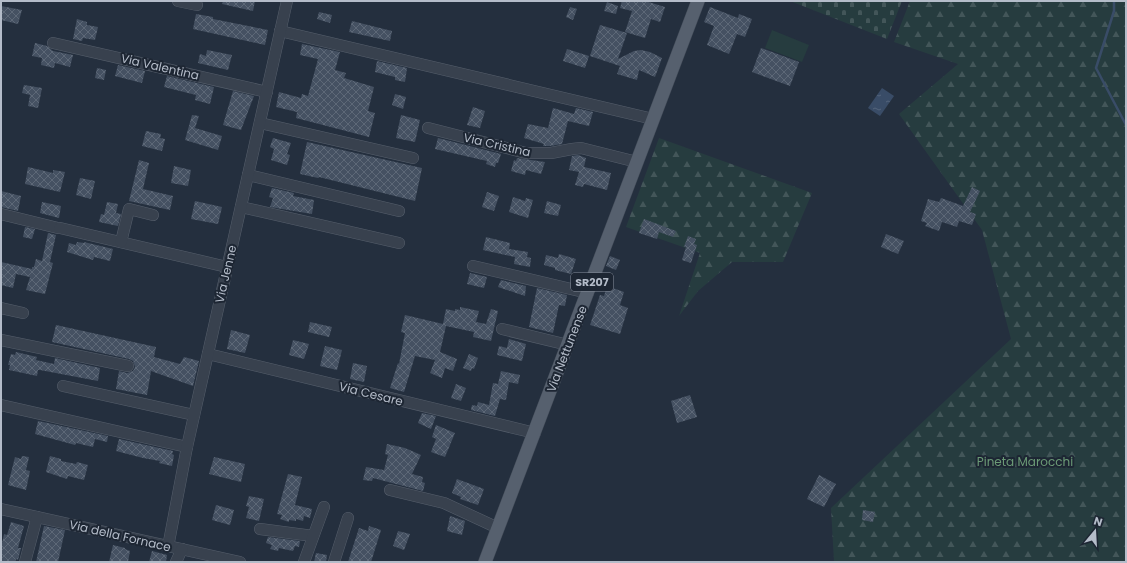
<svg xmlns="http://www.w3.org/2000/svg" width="1127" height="563" font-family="Poppins,sans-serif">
  <defs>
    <pattern id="forest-firs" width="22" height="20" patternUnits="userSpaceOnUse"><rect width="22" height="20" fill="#263c3f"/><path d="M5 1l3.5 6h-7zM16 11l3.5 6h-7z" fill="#435659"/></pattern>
    <pattern id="cemetery-stones" width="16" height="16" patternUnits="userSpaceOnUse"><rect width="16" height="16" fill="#263c3f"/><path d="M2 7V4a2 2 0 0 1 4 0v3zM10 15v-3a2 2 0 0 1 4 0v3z" fill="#435659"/></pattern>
    <pattern id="water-ripples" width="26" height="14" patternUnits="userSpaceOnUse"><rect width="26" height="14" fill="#394c67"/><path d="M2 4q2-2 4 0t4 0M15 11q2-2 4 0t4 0" fill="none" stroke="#53647b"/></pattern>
    <pattern id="building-cross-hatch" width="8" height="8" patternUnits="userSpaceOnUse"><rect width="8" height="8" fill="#455162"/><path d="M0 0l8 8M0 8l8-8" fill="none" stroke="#5d6877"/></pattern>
  </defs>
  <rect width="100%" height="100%" fill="#242f3e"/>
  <polygon fill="#263c3f" points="772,30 809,45 802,62 765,48"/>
  <g fill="url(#forest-firs)">
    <polygon points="910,1 1126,1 1126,562 834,562 831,508 1011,339 982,230 899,114 958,64 894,42"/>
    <polygon points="659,138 812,193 783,262 732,262 698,291 679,316 700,253 626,227"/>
  </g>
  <polygon fill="url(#cemetery-stones)" points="790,1 902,1 887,39"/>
  <polygon fill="url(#water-ripples)" points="882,88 894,96 880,116 868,108"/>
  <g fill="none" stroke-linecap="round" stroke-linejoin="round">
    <polyline stroke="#394c67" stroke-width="2.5" points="1114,1 1114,11 1096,68 1126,125"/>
  </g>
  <g fill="url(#building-cross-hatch)">
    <polygon points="223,1 255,1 253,11 222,4"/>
    <polygon points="622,1 645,1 665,7 660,22 651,19 645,38 625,32 632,11 620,8"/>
    <polygon points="607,2 618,6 616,14 604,11"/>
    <polygon points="1,6 22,10 18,24 1,20"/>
    <polygon points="570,7 577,9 573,20 566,17"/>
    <polygon points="710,7 738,18 739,14 752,19 745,37 737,34 729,54 707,45 714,26 704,22"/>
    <polygon points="319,12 332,15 330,23 317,19"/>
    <polygon points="196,14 213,17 213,19 268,30 265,45 193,29"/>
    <polygon points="77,19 87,22 87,25 98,27 95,40 83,38 82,41 73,39"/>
    <polygon points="352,21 392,31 390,41 349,32"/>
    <polygon points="600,25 627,33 618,59 634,51 641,50 650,52 662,58 655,77 639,70 637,80 617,74 620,66 590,56"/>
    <polygon points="35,43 47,46 53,51 73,55 70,67 55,63 54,68 41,65 42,58 32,56"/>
    <polygon points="302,44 340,52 335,70 346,73 344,78 374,87 368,111 375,113 369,137 296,118 297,112 276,107 279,92 301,98 302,94 308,96 318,59 300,55"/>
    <polygon points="761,48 799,62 790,86 752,72"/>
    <polygon points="567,49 589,56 585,68 563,61"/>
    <polygon points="207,50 232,55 228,70 198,63 200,54 206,56"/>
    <polygon points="377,61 407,68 405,82 395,80 395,77 375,72"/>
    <polygon points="118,65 145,71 142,83 115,76"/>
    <polygon points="97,68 106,70 104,80 95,78"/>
    <polygon points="167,76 214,87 210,104 195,100 196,95 164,87"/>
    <polygon points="24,85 42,88 38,108 28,106 30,95 22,93"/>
    <polygon points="233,91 254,96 241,130 223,125"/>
    <polygon points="395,94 406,97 403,109 392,105"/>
    <polygon points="473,107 485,111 480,128 467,125"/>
    <polygon points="553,108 574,114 576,108 593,112 589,126 568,121 562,144 550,146 543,146 544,144 524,138 528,124 548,128"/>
    <polygon points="192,115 199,116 195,128 222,136 218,150 185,140"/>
    <polygon points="401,115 420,120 415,142 396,138"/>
    <polygon points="146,131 161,134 160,138 165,139 162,151 142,146"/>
    <polygon points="273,138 291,143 287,154 290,155 287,165 271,160 274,149 270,147"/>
    <polygon points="438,138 501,154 498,163 496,163 495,167 486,164 487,161 435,149"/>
    <polygon points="307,142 422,168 415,201 319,177 318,178 300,174"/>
    <polygon points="578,155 586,158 584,167 611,173 607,190 584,184 583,187 575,185 579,172 569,170 572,156"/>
    <polygon points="517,158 545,162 541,174 526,170 525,175 511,171 514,160 516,161"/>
    <polygon points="139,160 149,163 143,189 173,196 170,210 129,201"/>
    <polygon points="174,166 191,170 188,186 171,183"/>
    <polygon points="28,167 53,173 53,170 65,172 60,192 25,184"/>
    <polygon points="80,178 95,181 91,199 76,195"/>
    <polygon points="972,187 980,191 970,212 976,214 972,225 959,221 957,227 942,222 939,231 925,226 927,223 921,221 928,199 939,202 941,198 963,206"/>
    <polygon points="272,188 294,193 293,196 314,200 312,214 270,207 273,198 269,197"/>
    <polygon points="1,191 21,196 18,211 1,207"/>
    <polygon points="487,192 499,196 494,211 482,207"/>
    <polygon points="513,197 525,201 526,198 533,200 528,218 509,212"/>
    <polygon points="195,201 222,207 218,224 191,219"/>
    <polygon points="547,201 561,205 558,216 544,213"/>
    <polygon points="42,202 61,206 59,218 40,213"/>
    <polygon points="107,202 118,204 116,213 121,214 118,226 99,222 101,214 104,215"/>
    <polygon points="644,219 676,231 673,237 659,232 657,239 639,233"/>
    <polygon points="25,227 35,229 32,239 23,237"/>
    <polygon points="48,233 56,235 50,262 53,263 45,294 26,290 30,277 16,274 13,288 1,285 1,262 32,269 32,267 34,267 36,259 42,261"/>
    <polygon points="886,234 904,241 898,254 881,247"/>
    <polygon points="688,236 696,239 694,244 697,245 691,263 682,260 686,247 684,247"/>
    <polygon points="486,237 510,243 509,249 528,252 527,257 531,258 530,267 514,264 515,257 483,250"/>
    <polygon points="77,242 84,243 84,242 113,249 110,261 94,257 93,260 67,252 69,243 76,245"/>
    <polygon points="559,254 576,259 571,274 555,270 555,268 544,265 546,255 558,258"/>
    <polygon points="610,256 620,260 616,270 606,266"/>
    <polygon points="470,273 487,277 484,288 467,284"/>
    <polygon points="501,280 526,286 525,296 498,287"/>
    <polygon points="607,286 624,292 620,305 628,308 620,334 590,325 600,295 604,296"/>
    <polygon points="537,288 567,295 565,306 559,305 553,333 529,327"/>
    <polygon points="460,307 479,311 476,322 486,324 491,309 498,311 491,341 473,337 474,332 446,326 440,352 457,359 453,371 445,368 442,378 430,373 435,360 415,356 404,392 390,388 398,363 399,364 405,333 401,332 405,315 443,324 446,309 455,311 455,309 460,310"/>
    <polygon points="310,322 332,327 329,337 308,332"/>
    <polygon points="56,325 156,347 154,357 180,364 184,357 199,361 193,386 151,371 147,395 116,389 119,371 127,373 133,371 135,367 133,361 129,359 52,342"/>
    <polygon points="231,330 250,335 245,353 227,349"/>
    <polygon points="509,339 526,344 522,361 497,355 499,346 507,348"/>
    <polygon points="293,340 309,344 304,359 289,355"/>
    <polygon points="325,346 342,350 337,370 320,366"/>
    <polygon points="16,352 37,357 36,360 54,364 55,358 100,368 98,381 40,370 38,370 37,376 9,370 10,365 8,365 11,354 15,355"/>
    <polygon points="469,354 478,358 474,369 472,368 471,371 463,368"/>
    <polygon points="353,363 367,366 364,382 350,379"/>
    <polygon points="501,371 520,375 518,384 509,382 506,400 500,399 495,416 471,410 472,405 477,406 478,402 489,405 493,383 498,384"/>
    <polygon points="456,384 466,388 461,401 451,398"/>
    <polygon points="690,395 697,417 677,423 671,401"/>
    <polygon points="422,413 436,416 431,429 418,423"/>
    <polygon points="38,421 43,422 108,436 107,442 95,439 93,447 76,443 75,445 35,434"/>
    <polygon points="436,425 455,433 445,457 431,452 436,439 432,437"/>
    <polygon points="119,439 173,451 172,454 174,455 172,466 159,463 160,461 143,458 116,451"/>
    <polygon points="387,444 405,448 421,455 412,474 423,477 422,482 425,483 423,491 373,478 372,481 363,480 366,467 384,470 388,455 385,454"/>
    <polygon points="22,456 29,457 26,470 30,471 26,490 8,485 15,457 21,459"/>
    <polygon points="50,456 61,459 61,461 76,464 77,462 88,465 84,480 68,476 67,479 46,472"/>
    <polygon points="214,457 245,464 241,482 209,474"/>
    <polygon points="288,474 302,477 295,505 312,509 310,518 304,516 303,521 296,519 296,521 289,520 289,522 280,519 282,515 277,514"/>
    <polygon points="819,475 836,484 824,507 807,499"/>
    <polygon points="457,479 484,489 478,505 460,499 461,497 452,493"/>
    <polygon points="249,496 264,499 259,521 246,518 249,507 246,506"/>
    <polygon points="216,505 234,510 230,525 212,520"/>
    <polygon points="863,510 875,512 873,522 862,520"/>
    <polygon points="450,516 465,521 462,535 447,531"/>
    <polygon points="11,522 24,526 18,548 21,548 18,560 16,559 15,562 1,562 1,548 4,534 7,535"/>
    <polygon points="44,526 65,530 58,562 36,562"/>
    <polygon points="369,526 381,530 371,562 348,562 359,528 368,531"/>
    <polygon points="398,531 410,534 404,550 393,546"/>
    <polygon points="268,537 300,541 299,547 295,546 293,551 279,548 278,551 270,549 272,545 266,543"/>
    <polygon points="113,545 125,548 125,549 130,551 128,562 109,562"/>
    <polygon points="152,551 167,555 166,562 149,562"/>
    <polygon points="316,553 327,555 326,562 314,562"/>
  </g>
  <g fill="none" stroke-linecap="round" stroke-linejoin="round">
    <g stroke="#565f6c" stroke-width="12">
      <g id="minor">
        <polyline points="178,1 197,5"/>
        <polyline points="280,31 653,119"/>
        <polyline points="53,43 267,92"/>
        <polyline points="260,123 413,158"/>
        <polyline points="428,128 526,153 551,153 572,149 581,148 637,162"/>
        <polyline points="248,175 399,211"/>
        <polyline points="241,207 399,243"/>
        <polyline points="1,214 58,228"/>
        <polyline points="60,228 227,267"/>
        <polyline points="121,242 129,209 153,215"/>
        <polyline points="473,266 588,293"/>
        <polyline points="1,308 23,313"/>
        <polyline points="502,329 568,345"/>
        <polyline points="1,340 128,366"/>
        <polyline points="208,354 535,433"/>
        <polyline points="63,386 194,415"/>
        <polyline points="1,405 187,447"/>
        <polyline points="390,490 444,503 498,528"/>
        <polyline points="1,509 240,562"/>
        <polyline points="260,529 313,536"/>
        <polyline points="168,547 187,447 287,1"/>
        <polyline points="25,562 37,517"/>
        <polyline points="176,562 182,549"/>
        <polyline points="304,562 324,507"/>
        <polyline points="334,562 348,518"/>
      </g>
    </g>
    <g stroke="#414a57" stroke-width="14">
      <polyline id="major" points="485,562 698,1"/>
    </g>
    <use href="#minor" stroke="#38414e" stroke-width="11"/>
    <use href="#major" stroke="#56606e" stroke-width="13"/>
  </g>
  <g text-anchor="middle" stroke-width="4" stroke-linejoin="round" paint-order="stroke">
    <rect fill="#1d2633" stroke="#878f9c" stroke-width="1" x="571" y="273" width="42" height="18" rx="3"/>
    <g font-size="11" font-weight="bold" fill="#b4bcc9">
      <text x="592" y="286">SR207</text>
    </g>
    <g font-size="12" fill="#b4bcc9" stroke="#1d2633">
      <text transform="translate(160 67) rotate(13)" y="4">Via Valentina</text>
      <text transform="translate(497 145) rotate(13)" y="4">Via Cristina</text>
      <text transform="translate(226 274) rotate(-77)" y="4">Via Jenne</text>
      <text transform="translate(567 349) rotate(-69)" y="4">Via Nettunense</text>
      <text transform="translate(371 394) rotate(14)" y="4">Via Cesare</text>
      <text transform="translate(120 536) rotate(13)" y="4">Via della Fornace</text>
    </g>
    <g font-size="12" fill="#6b9a76" stroke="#1d2633">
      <text x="1025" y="466">Pineta Marocchi</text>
    </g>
  </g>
  <rect width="1127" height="563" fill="none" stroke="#b4bcc9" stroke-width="4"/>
  <g transform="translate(1095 531) rotate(18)" stroke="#1d2633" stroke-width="3" paint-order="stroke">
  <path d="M0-3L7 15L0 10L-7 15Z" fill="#b4bcc9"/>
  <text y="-6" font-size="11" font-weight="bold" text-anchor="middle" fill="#b4bcc9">N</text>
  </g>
</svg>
